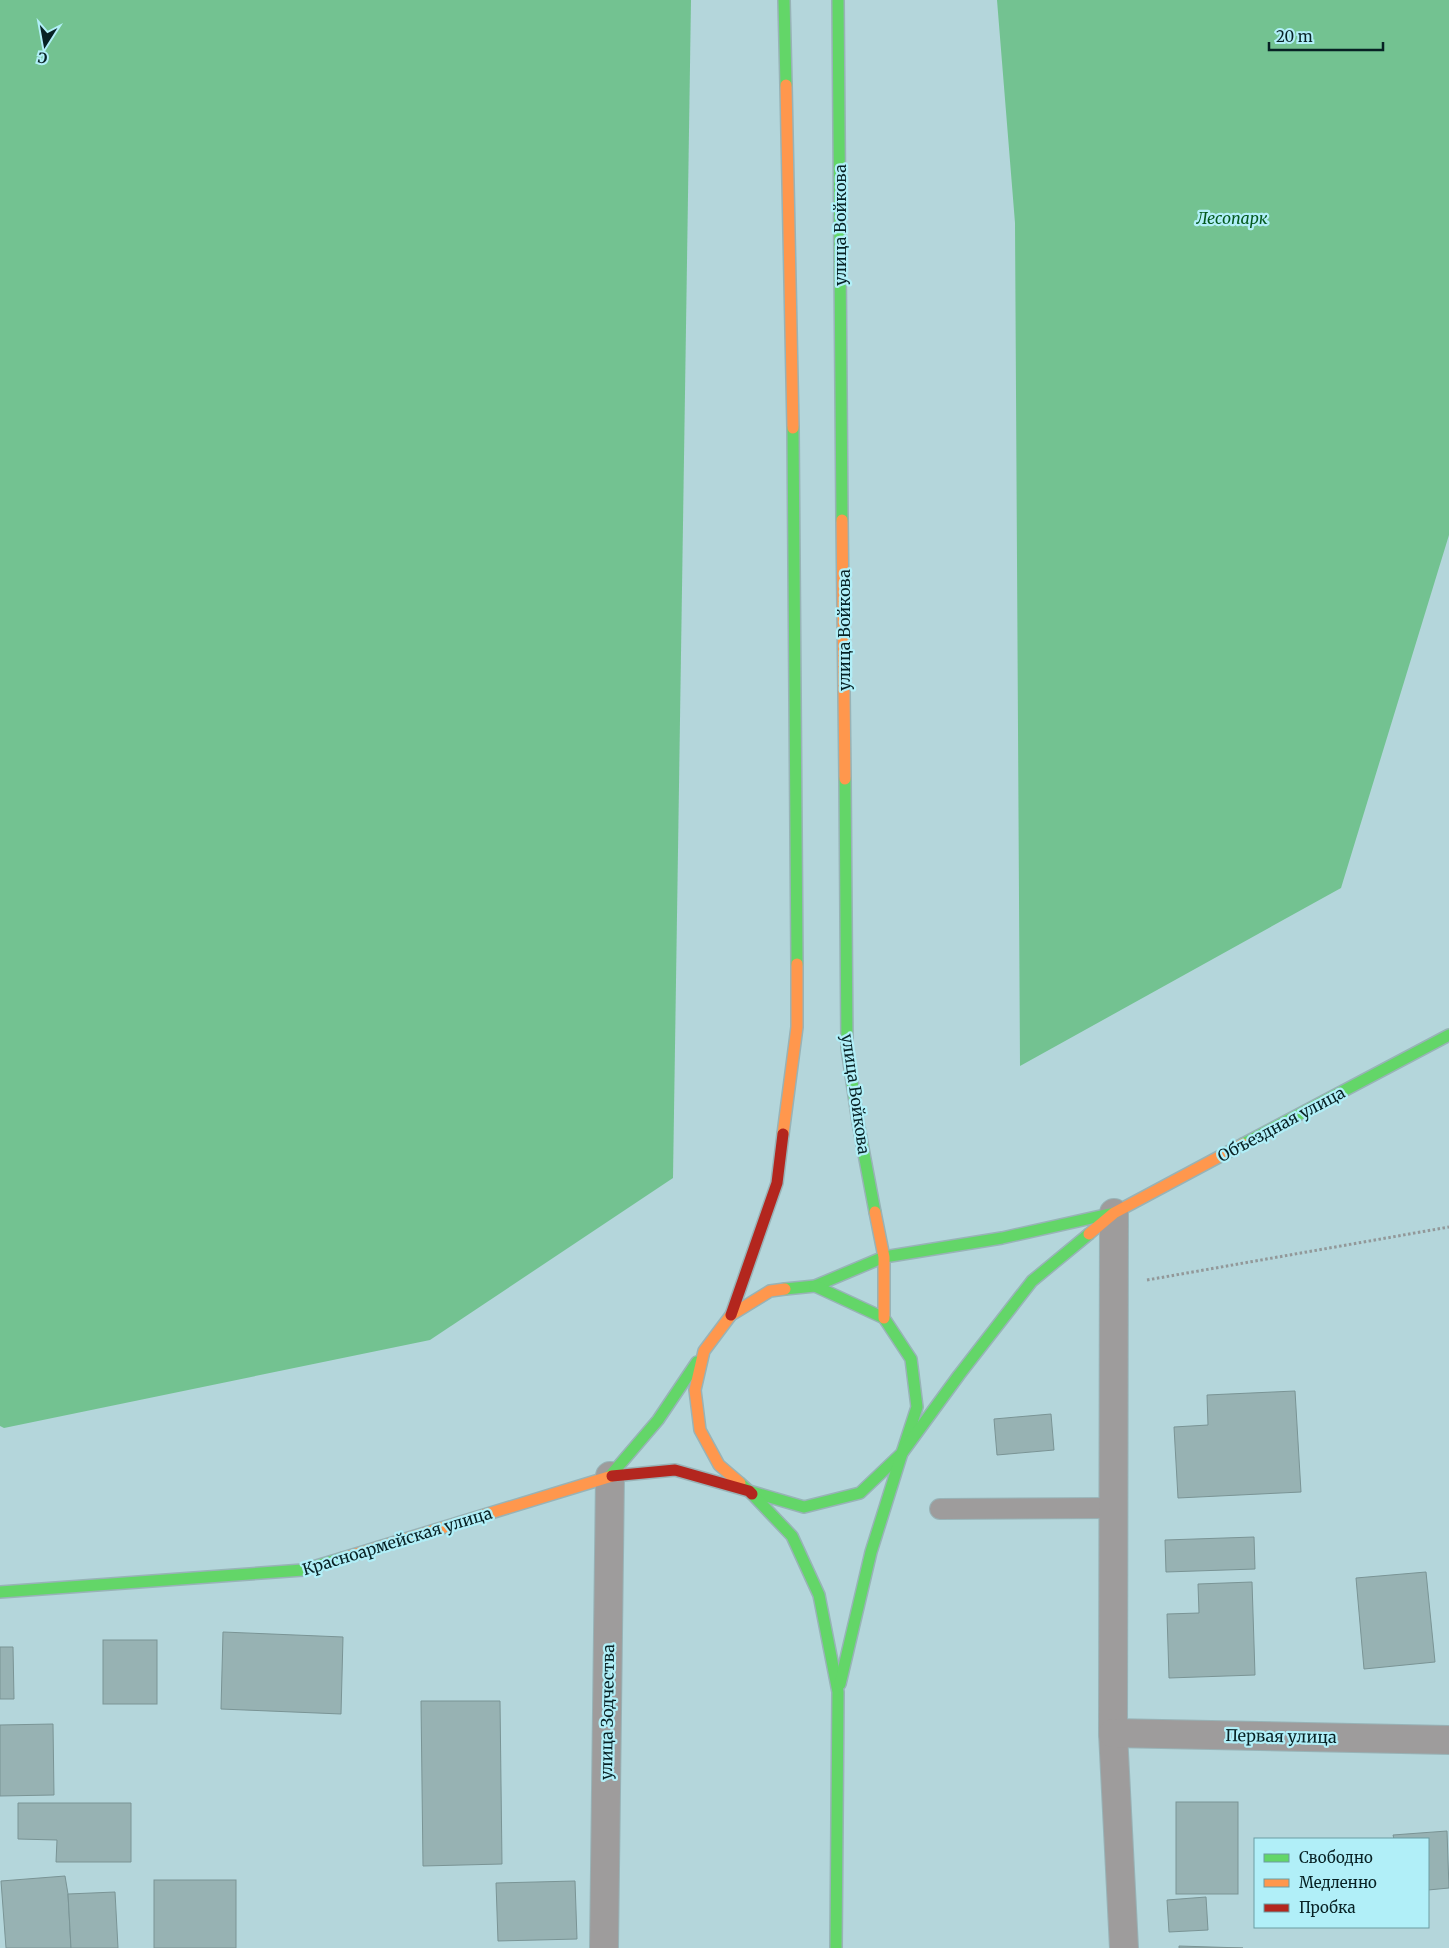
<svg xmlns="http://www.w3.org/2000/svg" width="1449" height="1948" font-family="Merriweather,serif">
  <rect width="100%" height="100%" fill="#b4d6db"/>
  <g fill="#73c291">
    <polygon points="0,0 691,0 673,1178 430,1340 4,1428 0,1426"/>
    <polygon points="997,0 1449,0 1449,535 1341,888 1020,1066 1015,223"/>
  </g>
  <g fill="#97b2b3" stroke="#7a9495">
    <polygon points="1295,1391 1301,1492 1178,1498 1174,1427 1208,1425 1207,1395"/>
    <polygon points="1051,1414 1054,1450 997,1455 994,1419"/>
    <polygon points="1254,1537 1255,1569 1166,1572 1165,1540"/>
    <polygon points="1426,1572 1435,1662 1364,1669 1356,1578"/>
    <polygon points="1252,1582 1255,1675 1169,1678 1167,1614 1199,1613 1198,1584"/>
    <polygon points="223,1632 343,1637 341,1714 221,1709"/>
    <rect x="103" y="1640" width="54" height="64"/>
    <polygon points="0,1647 13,1647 14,1699 0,1699"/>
    <polygon points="421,1701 500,1701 502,1864 423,1866"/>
    <polygon points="53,1724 54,1795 0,1796 0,1725"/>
    <rect x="1176" y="1802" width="62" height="92"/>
    <polygon points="18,1803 131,1803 131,1862 56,1862 57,1840 18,1839"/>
    <polygon points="1447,1831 1449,1888 1428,1890 1428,1839 1394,1839 1393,1835"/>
    <polygon points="65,1876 68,1894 71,1948 6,1948 1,1881"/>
    <rect x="154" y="1880" width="82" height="68"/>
    <polygon points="575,1881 577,1939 498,1941 496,1883"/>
    <polygon points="115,1892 118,1948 71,1948 68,1894"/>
    <polygon points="1206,1897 1208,1930 1169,1932 1167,1900"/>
    <polygon points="1179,1946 1243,1948 1179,1948"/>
  </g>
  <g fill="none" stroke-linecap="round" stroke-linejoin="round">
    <g stroke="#98b3b7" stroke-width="22">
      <polyline id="lane" points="940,1509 1114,1508"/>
    </g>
    <g stroke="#98b3b7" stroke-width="30">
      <g id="street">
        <polyline points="1114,1213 1113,1733 1124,1948"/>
        <polyline points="1113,1733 1449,1740"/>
        <polyline points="604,1948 610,1476"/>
      </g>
    </g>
    <g stroke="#98b3b7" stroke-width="14">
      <g id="fast">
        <polyline points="784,0 786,85"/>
        <polyline points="838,0 842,520"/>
        <polyline points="793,428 797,964"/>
        <polyline points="845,779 847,1048 858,1122 875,1212"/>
        <polyline points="1243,1144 1449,1035"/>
        <polyline points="785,1289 815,1286 884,1257 1002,1238 1114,1213"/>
        <polyline points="610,1476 658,1420 697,1362"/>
        <polyline points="740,1483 749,1491 804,1507 860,1493 902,1453 917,1407 911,1359 884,1318 815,1286"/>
        <polyline points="752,1494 792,1536 819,1595 838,1692 836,1948"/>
        <polyline points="0,1592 303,1570 343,1558"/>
        <polyline points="840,1684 871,1552 902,1453 959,1375 1032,1281 1089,1234"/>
      </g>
    </g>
    <g stroke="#98b3b7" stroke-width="14">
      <g id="slow">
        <polyline points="786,85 793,428"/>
        <polyline points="842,520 845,779"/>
        <polyline points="783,1134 797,1027 797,964"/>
        <polyline points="875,1212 884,1257 884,1318"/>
        <polyline points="1089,1234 1114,1213 1243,1144"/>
        <polyline points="740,1483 719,1465 700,1430 695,1390 704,1351 731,1315 770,1291 785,1289"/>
        <polyline points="343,1558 612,1476"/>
      </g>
    </g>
    <g stroke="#98b3b7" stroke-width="14">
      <g id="jam">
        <polyline points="731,1315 777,1183 783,1134"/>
        <polyline points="612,1476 675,1470 749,1491 752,1494"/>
      </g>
    </g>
    <polyline stroke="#929899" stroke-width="3" stroke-dasharray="2.5 2.5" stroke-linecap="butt" points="1147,1280 1449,1227"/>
    <use href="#lane" stroke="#9e9c9c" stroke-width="20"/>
    <use href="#street" stroke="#9e9c9c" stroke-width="28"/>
    <use href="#fast" stroke="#63d668" stroke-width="11"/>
    <use href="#slow" stroke="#ff974d" stroke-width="11"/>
    <use href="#jam" stroke="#b3261e" stroke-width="11"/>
  </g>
  <g text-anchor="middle" stroke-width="4.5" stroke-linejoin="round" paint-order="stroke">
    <g font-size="16" font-style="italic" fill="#045a1e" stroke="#b1eff8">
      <text x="1232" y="224">Лесопарк</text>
    </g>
    <g font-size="16" fill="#072124" stroke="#b1eff8">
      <text transform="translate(840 225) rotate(-90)" y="6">улица Войкова</text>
      <text transform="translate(844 630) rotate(-90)" y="6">улица Войкова</text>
      <text transform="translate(856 1094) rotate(82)" y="6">улица Войкова</text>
      <text transform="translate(1281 1124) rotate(-28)" y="6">Объездная улица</text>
      <text transform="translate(397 1541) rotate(-17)" y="6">Красноармейская улица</text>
      <text transform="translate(607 1712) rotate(-89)" y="6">улица Зодчества</text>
      <text transform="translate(1281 1736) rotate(1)" y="6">Первая улица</text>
    </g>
  </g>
  <rect x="1254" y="1838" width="175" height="90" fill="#b1eff8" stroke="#6d9da3"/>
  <rect x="1264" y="1854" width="25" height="8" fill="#63d668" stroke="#6d9da3"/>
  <text x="1299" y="1863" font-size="15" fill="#072124">Свободно</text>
  <rect x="1264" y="1879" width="25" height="8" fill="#ff974d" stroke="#6d9da3"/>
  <text x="1299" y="1888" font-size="15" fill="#072124">Медленно</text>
  <rect x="1264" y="1904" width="25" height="8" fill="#b3261e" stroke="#6d9da3"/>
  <text x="1299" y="1913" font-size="15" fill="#072124">Пробка</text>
  <g transform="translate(45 45) rotate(191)" stroke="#b1eff8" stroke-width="4" paint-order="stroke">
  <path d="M0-4L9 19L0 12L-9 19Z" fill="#072124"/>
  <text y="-8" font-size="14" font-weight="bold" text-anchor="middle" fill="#072124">С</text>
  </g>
  <path d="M1269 42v8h114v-8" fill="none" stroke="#072124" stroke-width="2.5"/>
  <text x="1276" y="42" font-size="15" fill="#072124" stroke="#b1eff8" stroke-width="4" paint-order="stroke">20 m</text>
</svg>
